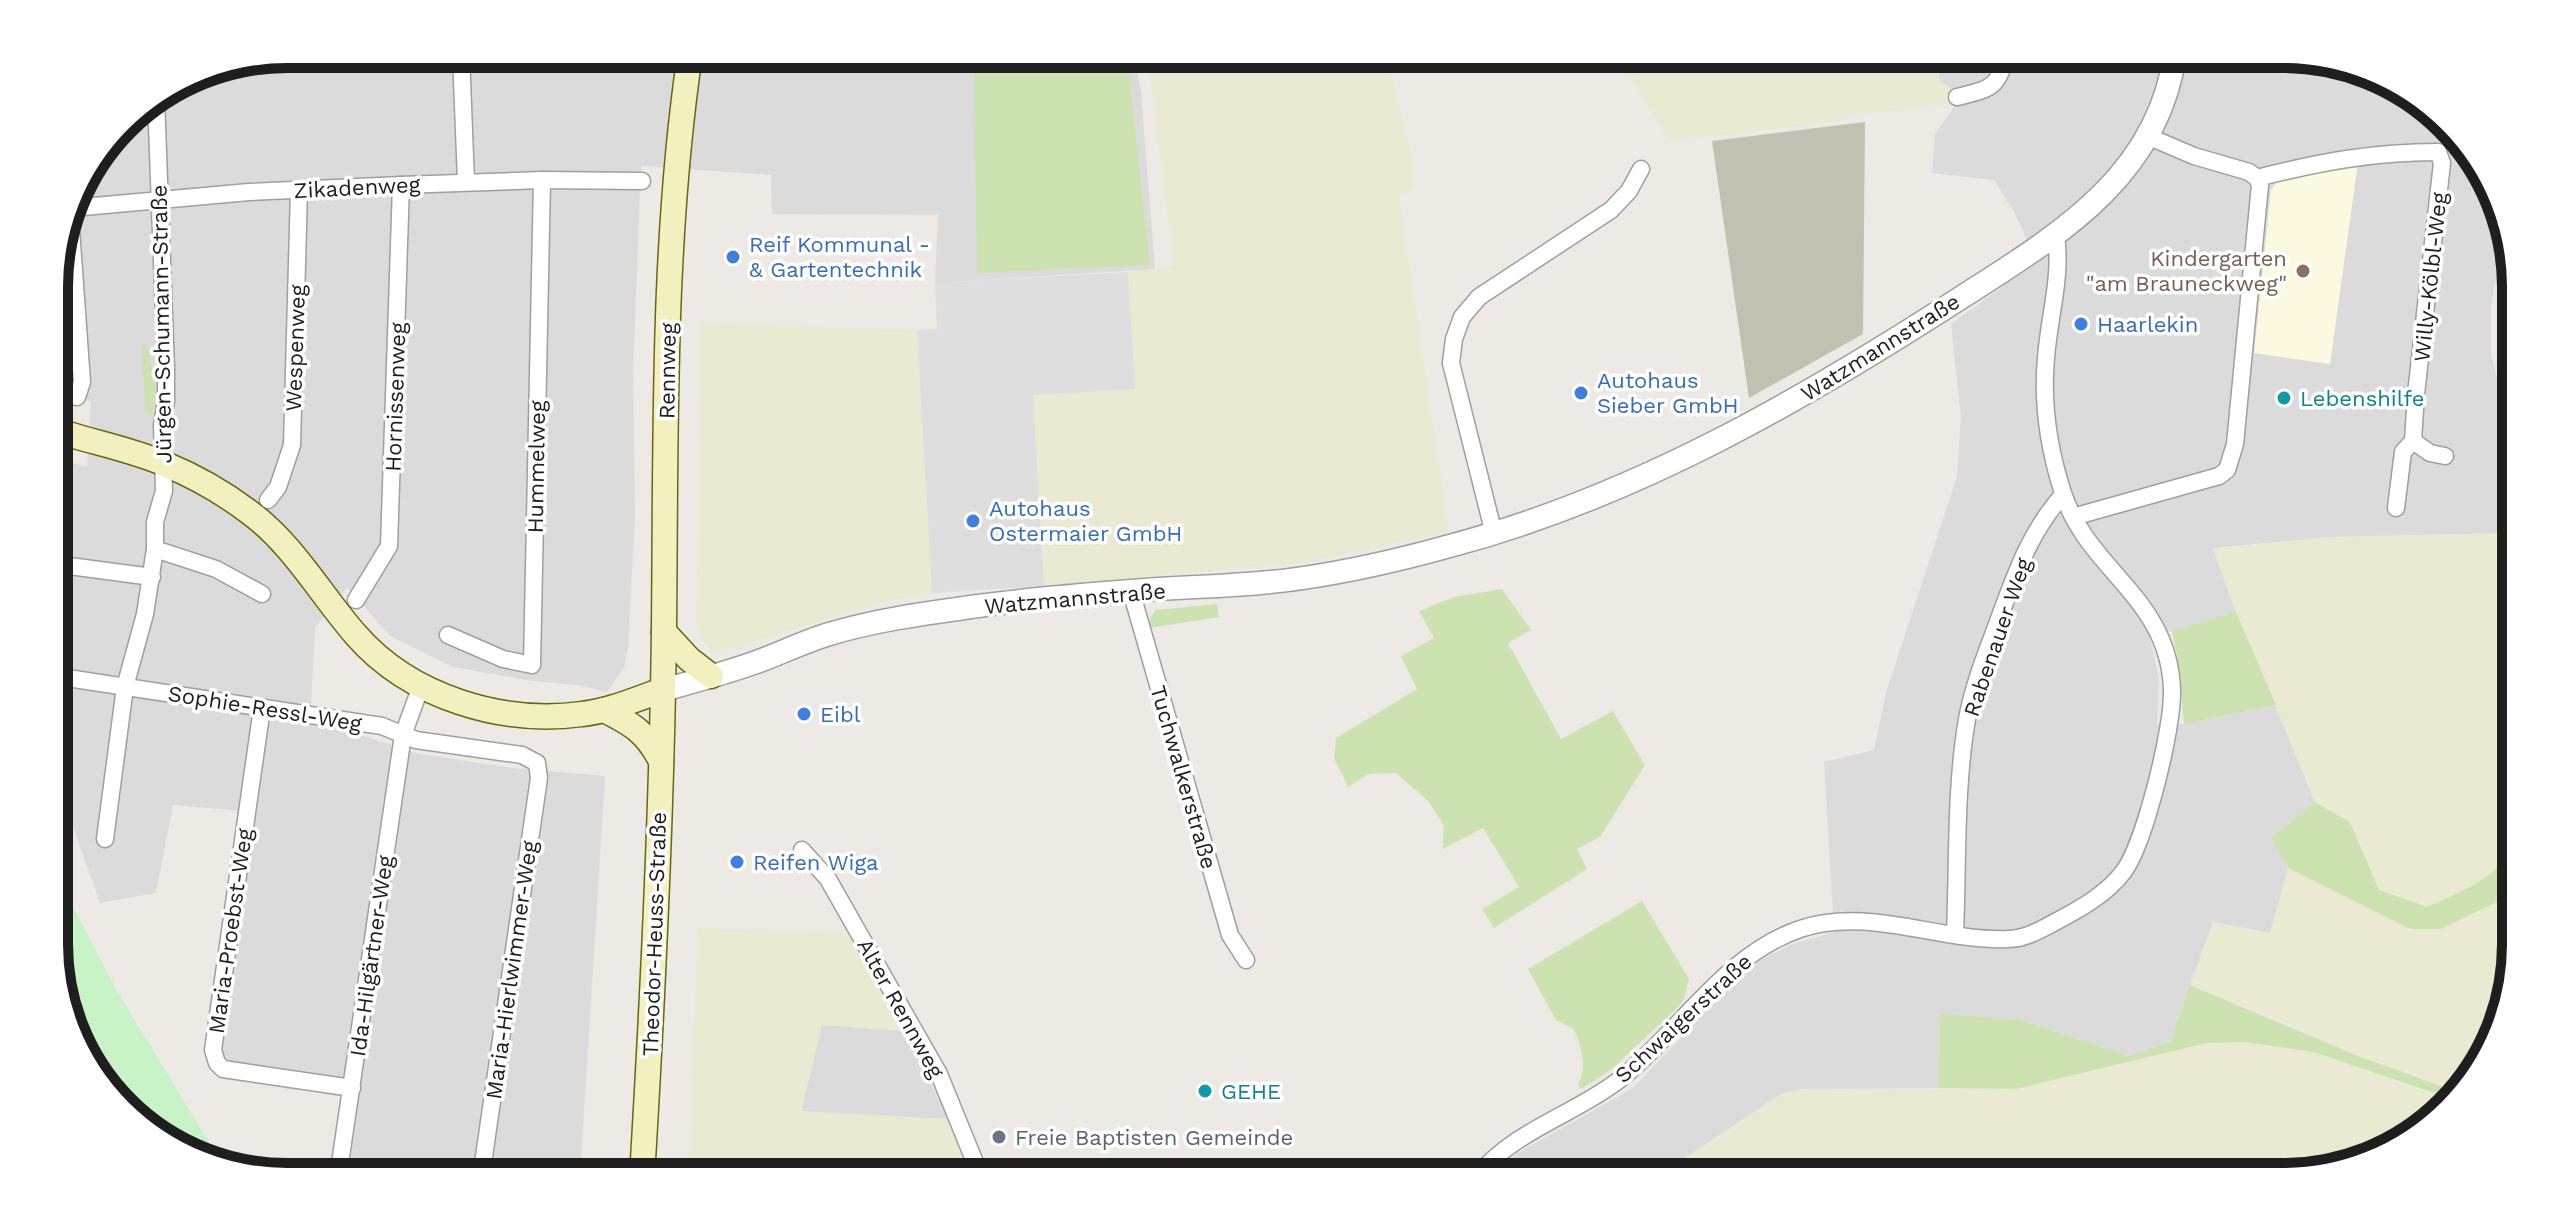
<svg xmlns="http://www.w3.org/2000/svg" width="2570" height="1231" font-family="'Work Sans',sans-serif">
  <rect width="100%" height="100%" fill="#edeae5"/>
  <g fill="#dcdbdb">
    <polygon points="287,54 1133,54 1141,91 1155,269 935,283 938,215 772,214 771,175 641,166 633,372 635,516 628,647 624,668 607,692 577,685 533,681 453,667 390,636 347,587 315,628 310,724 363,736 420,754 513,768 605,776 580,1177 348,1177 361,1081 228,1061 218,1049 256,812 173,805 156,893 100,903 56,778 55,458 87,467 91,402 55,385 55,271 78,184 133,112 198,72"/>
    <polygon points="1934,54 2283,54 2373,72 2468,146 2504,234 2491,306 2491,354 2515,451 2515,527 2506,533 2331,537 2214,548 2236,612 2150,638 2159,679 2157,725 2184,724 2276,705 2315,802 2272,838 2288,868 2270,933 2213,922 2170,1042 2129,1056 2017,1019 1939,1015 1938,1088 1802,1089 1781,1094 1657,1177 1491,1177 1518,1153 1633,1088 1725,991 1761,960 1790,945 1834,932 1824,762 1874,750 1887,689 1957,477 1961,418 1951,324 2037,261 2013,210 1994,180 1932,173 1935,134 1957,103 1955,91 1940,81"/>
    <polygon points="822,1025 905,1031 948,1119 801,1112"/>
  </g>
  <polygon fill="#fbf9e0" points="2358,162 2330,364 2254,353 2271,190 2280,177"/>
  <polygon fill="#c1c0b1" points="1865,122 1863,334 1749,398 1712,141"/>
  <g fill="#eaead2">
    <polygon points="1231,54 1386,54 1414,164 1414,185 1409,191 1399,195 1449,532 1306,562 1044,586 1033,395 1135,388 1128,272 1174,266 1149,71"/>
    <polygon points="1617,54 1934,54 1940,81 1955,91 1957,103 1852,115 1827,123 1675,140 1668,139"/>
    <polygon points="699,323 917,330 932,593 880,602 737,647 712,652 701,639 696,625 700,429"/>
    <polygon points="2515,533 2516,851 2512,850 2504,863 2469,889 2427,907 2379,890 2350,822 2315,802 2236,612 2213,549 2331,537"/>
    <polygon points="2288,868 2410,929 2497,902 2516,886 2516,944 2498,1034 2452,1090 2358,1056 2285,1023 2190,985 2213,922 2270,933"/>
    <polygon points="698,928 848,933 905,1031 822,1025 801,1111 948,1119 970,1177 690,1177 688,1168"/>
    <polygon points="2244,1042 2314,1052 2446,1098 2413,1137 2298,1177 1657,1177 1781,1094 1802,1089 2015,1089 2207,1043"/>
  </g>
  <g fill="#cde2b1">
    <polygon points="1078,54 1127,54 1150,265 977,273 974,69"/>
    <path d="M 142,344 L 146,344 C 151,368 162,391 151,415 L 146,413 L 145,409 Z"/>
    <polygon points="1502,589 1531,630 1508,643 1561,739 1613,711 1645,765 1600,837 1577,849 1587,869 1494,928 1482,909 1519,887 1483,828 1443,849 1444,826 1429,802 1396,773 1369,774 1348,787 1334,758 1336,738 1417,689 1401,656 1434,638 1419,611 1454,597"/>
    <polygon points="1217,604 1219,617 1149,628 1150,618 1156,610"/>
    <polygon points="2236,612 2276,705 2184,724 2179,667 2172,631"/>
    <path d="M 2315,802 L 2350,822 L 2379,890 L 2427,907 C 2461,891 2490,882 2512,850 L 2516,851 L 2516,886 L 2497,902 L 2440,929 L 2410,929 L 2288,868 L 2271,838 Z"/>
    <path d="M 1642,901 L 1689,979 L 1684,999 L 1679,1006 L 1611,1070 L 1581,1089 L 1578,1085 C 1588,1067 1581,1047 1574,1029 L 1556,1020 L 1528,969 Z"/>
    <polygon points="2190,985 2358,1056 2452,1090 2446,1097 2314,1052 2244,1042 2207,1043 2015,1089 1938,1088 1939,1014 2017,1019 2129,1056 2170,1042"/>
  </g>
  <polygon fill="#c7f3c7" points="56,874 117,991 213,1149 229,1165 197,1159 102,1085 56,975"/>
  <polygon fill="#dedede" points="1128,272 1135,389 1033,395 1044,586 932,593 917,330 937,329 935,283"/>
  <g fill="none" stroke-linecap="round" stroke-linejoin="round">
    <g stroke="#9f9f9f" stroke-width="19">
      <g id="minor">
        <polyline points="461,54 466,182"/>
        <path d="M 1957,97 C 1989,89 1999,89 2006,54"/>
        <path d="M 2257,178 C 2320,162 2373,152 2438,152 L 2442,163 L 2416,394 L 2413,441"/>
        <polyline points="72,208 249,192 401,185 542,180 642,181"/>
        <polyline points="55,392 77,397 82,382 70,215"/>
        <polyline points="268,500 278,487 292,445 299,190"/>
        <polyline points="2396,508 2403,452 2413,441 2430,453 2445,456"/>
        <polyline points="2073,517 2219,476 2227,470 2235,444 2260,185 2257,178 2249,172 2194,156 2147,136"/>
        <polyline points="1494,534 1451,363 1454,339 1462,317 1479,297 1611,210 1629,191 1641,169"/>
        <polyline points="155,549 216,569 262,594"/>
        <polyline points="55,567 62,565 152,577"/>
        <polyline points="1131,591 1230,935 1246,960"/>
        <polyline points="356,600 389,546 401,185"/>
        <polyline points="448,635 503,659 532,665 542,180"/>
        <polyline points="74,679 382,726 416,740 522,755 537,763 539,778 481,1177"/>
        <polyline points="262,708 213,1050 217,1063 223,1069 352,1088"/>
        <polyline points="105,839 125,687 145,614 155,549 155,522 164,491 162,425 166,401 166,369 156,98"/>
        <polyline points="802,850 828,879 939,1074 981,1177"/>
        <path d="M 1955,933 C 1958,863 1955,789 1967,719 C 1974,681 1990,644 2003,608 C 2018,567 2033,528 2063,495"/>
        <polyline points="338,1177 403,735 421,686"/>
        <path d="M 1476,1177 C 1516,1129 1572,1116 1619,1080 C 1680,1032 1724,955 1800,929 C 1869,906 1939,942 2008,939 C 2025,939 2040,930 2055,922 C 2080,909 2107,894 2124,871 C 2145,842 2173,728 2172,691 C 2170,598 2088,571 2063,493 C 2049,450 2042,402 2046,358 C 2049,316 2062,278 2056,236"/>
      </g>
    </g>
    <g stroke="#9f9f9f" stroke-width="25">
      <path id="tertiary" d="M 663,690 C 696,681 730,672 762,660 C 783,652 804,642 826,635 C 874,620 928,613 978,606 C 1029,599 1081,595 1132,591 C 1189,586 1246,587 1303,578 C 1351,571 1399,560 1446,547 C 1633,498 1801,401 1962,297 C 2057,236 2158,177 2175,54"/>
    </g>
    <g stroke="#656812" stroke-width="27">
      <g id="secondary">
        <path d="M 55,430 C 91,442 130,449 165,464 C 194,476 224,493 249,512 C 293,544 321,595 356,635 C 410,697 502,725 582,714 C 610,711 636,699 663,690"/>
        <polyline points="664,632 689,659 711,676"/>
        <path d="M 604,710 C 632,724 646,732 661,761"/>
        <path d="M 642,1177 C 653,994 662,811 664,627 C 666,436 662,244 690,54"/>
      </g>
    </g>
    <use href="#minor" stroke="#fff" stroke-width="16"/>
    <use href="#tertiary" stroke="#fff" stroke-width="22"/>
    <use href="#secondary" stroke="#f2f0bf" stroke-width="24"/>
  </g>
  <g fill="#3f7fe0" stroke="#fff" stroke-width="3">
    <circle cx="733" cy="257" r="8"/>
    <circle cx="2081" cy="324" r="8"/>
    <circle cx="1581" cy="393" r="8"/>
    <circle cx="973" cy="521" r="8"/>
    <circle cx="804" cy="714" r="8"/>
    <circle cx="737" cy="862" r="8"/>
  </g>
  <circle fill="#8d6e63" stroke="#fff" stroke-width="3" cx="2303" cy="271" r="8"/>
  <g fill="#0f9aa8" stroke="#fff" stroke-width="3">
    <circle cx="2284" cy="398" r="8"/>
    <circle cx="1205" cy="1091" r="8"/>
  </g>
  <circle fill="#6b7280" stroke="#fff" stroke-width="3" cx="999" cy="1137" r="8"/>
  <g text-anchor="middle" stroke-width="7" stroke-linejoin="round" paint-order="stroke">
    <g font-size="22" fill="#1e1e1e" stroke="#fff">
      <text transform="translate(357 187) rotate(-3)" y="8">Zikadenweg</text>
      <text transform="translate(2430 277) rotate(-84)" y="8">Willy-Kölbl-Weg</text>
      <text transform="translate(161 324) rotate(-91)" y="8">Jürgen-Schumann-Straße</text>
      <text transform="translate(1880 347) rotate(-32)" y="8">Watzmannstraße</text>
      <text transform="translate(295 348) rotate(-88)" y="8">Wespenweg</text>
      <text transform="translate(667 371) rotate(-89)" y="8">Rennweg</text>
      <text transform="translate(395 397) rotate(-88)" y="8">Hornissenweg</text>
      <text transform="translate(536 467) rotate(-89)" y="8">Hummelweg</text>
      <text transform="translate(1075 598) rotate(-5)" y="8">Watzmannstraße</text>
      <text transform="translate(1997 637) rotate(-71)" y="8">Rabenauer Weg</text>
      <text transform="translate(265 708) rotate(9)" y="8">Sophie-Ressl-Weg</text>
      <text transform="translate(1184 777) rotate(74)" y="8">Tuchwalkerstraße</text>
      <text transform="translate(230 931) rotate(-82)" y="8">Maria-Proebst-Weg</text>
      <text transform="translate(654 934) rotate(-88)" y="8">Theodor-Heuss-Straße</text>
      <text transform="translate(371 956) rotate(-82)" y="8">Ida-Hilgärtner-Weg</text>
      <text transform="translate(511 970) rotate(-82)" y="8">Maria-Hierlwimmer-Weg</text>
      <text transform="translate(901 1008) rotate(61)" y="8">Alter Rennweg</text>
      <text transform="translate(1683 1018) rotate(-43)" y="8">Schwaigerstraße</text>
    </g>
    <g font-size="22" fill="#366cbe" stroke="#fff" text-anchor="start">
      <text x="749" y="252">Reif Kommunal -<tspan x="749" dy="25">&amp; Gartentechnik</tspan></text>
      <text x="2097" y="332">Haarlekin</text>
      <text x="1597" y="388">Autohaus<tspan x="1597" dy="25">Sieber GmbH</tspan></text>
      <text x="989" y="516">Autohaus<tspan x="989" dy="25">Ostermaier GmbH</tspan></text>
      <text x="820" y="722">Eibl</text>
      <text x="753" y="870">Reifen Wiga</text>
    </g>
    <g font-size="22" fill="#785e54" stroke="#fff" text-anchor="end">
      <text x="2287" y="266">Kindergarten<tspan x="2287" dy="25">"am Brauneckweg"</tspan></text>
    </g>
    <g font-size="22" fill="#0d838f" stroke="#fff" text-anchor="start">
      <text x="2300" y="406">Lebenshilfe</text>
      <text x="1221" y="1099">GEHE</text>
    </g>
    <g font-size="22" fill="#5b616d" stroke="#fff" text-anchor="start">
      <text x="1015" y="1145">Freie Baptisten Gemeinde</text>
    </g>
  </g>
  <path d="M0 0H2570V1231H0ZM287 68H2283A219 219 0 0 1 2502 287V944A219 219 0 0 1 2283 1163H287A219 219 0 0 1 68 944V287A219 219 0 0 1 287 68Z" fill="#fff" fill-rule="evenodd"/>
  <path fill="none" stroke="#1e1e1e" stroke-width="10" d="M287 68H2283A219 219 0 0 1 2502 287V944A219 219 0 0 1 2283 1163H287A219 219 0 0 1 68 944V287A219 219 0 0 1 287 68Z"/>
</svg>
